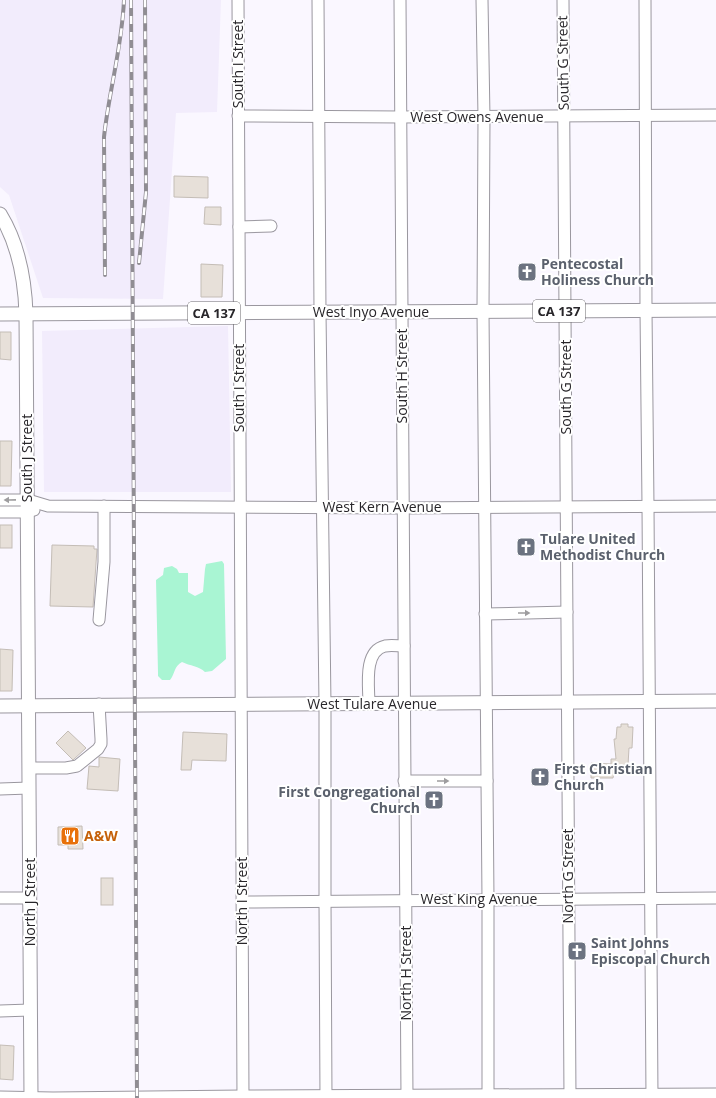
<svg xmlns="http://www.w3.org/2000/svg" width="716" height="1098" font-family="'Open Sans',sans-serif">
  <rect width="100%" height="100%" fill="#faf7ff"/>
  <g fill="#f2ecfc">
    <polygon points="0,0 221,0 217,112 176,113 163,299 43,298 9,195 0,187"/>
    <polygon points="228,326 231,492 44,492 42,331"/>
  </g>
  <path fill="#a9f5d3" d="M 222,561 L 224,564 L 226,659 L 212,671 L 205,672 C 199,666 190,666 182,662 C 174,666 175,674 170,680 L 162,680 L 158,676 L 158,673 L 156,580 L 163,575 L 164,568 L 172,566 L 177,569 L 179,573 L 188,573 L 188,592 L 195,596 L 203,592 L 205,569 L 206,564 Z"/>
  <g fill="#e7e0d9" stroke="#c4bdb6">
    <polygon points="174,176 208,177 208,198 174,197"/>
    <polygon points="205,207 221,207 221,225 204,224"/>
    <polygon points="201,264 223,265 222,297 201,297"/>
    <polygon points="0,332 11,332 11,360 0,359"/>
    <polygon points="0,441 12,441 11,486 0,486"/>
    <rect x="0" y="525" width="12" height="23"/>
    <polygon points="52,545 94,546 94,549 97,549 93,607 50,606"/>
    <polygon points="0,649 13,650 12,691 0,691"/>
    <polygon points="621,724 628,724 628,727 633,727 632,748 629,748 628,765 621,765 621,772 614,772 613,778 591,778 591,763 611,764 611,759 616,759 614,739 616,739 617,727 621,727"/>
    <polygon points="68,731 86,748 73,760 56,743"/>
    <polygon points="183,732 227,734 226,761 192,760 191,770 181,770"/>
    <polygon points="99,757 120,759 118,791 87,789 89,766 99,767"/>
    <polygon points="82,826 83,849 68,849 68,845 58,845 58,827"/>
    <rect x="101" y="878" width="12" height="27"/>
    <polygon points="0,1045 14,1046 13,1080 0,1079"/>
  </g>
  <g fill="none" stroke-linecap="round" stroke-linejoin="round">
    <g stroke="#9a979f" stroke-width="13">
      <g id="minor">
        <polyline points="238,0 243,1098"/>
        <polyline points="318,0 320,312 325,704 325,901 326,1098"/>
        <polyline points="400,0 407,1098"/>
        <polyline points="482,0 484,117 483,311 488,899 488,1098"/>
        <polyline points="563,0 570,1098"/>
        <polyline points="645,0 646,310 648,506 652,1098"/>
        <polyline points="238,116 401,117 716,115"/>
        <polyline points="239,227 271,226"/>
        <polyline points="0,500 28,500 48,506 403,508 716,506"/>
        <polyline points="0,512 27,512 34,510"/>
        <polyline points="485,614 567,612"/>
        <polyline points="99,620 104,562 104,506"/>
        <path d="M 369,704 C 369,687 363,651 385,646 C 391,645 398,646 404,646"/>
        <polyline points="29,768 66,768 77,766 98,749 101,744 101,739 99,704"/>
        <polyline points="404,781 487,781"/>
        <polyline points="0,789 29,788"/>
        <polyline points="0,898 30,898"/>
        <polyline points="242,902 716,898"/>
        <polyline points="0,1011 30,1010"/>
        <polyline points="0,1097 53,1098 243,1096 716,1094"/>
      </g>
    </g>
    <g stroke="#9a979f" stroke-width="15">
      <g id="major">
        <path d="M 0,214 C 19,245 25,279 26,314 L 31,1098"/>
        <polyline points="0,314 716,310"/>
        <polyline points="0,706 716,701"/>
      </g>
    </g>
    <use href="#minor" stroke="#fff" stroke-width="11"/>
    <use href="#major" stroke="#fff" stroke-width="13"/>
    <g stroke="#908d93" stroke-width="4">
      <g id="rail">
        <polyline points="131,0 137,1098"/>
        <polyline points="139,263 146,192 145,0"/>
        <path d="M 105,275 L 104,137 C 109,91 122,47 124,0"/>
      </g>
    </g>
    <use href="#rail" stroke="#fff" stroke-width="2.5" stroke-dasharray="8" stroke-linecap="butt"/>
  </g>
  <defs><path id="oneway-solid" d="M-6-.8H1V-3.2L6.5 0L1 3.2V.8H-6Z"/></defs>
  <g fill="#9e9d9f">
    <use href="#oneway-solid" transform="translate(10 500) rotate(179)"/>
    <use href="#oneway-solid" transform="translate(524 613)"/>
    <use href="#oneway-solid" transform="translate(443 781)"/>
  </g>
  <defs>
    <g id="church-square" transform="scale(1)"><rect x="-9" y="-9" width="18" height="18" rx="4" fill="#6b7280" stroke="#fff"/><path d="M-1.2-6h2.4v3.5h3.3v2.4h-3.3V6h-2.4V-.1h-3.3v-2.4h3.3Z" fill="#fff"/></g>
    <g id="restaurant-square" transform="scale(1)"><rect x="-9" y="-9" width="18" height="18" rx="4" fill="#e8710a" stroke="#fff"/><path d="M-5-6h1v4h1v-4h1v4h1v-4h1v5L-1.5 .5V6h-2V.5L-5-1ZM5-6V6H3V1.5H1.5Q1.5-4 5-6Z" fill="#fff"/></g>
  </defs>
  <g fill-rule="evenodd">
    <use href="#church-square" x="527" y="272"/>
    <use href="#church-square" x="526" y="547"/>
    <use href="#church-square" x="540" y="777"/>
    <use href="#church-square" x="434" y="800"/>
    <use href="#restaurant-square" x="70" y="836"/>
    <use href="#church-square" x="577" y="951"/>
  </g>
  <g text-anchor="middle" stroke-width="4" stroke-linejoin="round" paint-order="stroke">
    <g fill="#fff" stroke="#68676a" stroke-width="1">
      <rect x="533" y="300" width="52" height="22" rx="3"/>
      <rect x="188" y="302" width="52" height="22" rx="3"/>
    </g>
    <g font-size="13" font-weight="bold" fill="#28262a">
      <text x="559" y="316">CA 137</text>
      <text x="214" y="318">CA 137</text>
    </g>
    <g font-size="14" fill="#28262a" stroke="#fff">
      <text transform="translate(563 63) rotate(-91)" y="5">South G Street</text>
      <text transform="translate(238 64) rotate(-90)" y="5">South I Street</text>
      <text x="477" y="122">West Owens Avenue</text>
      <text x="371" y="317">West Inyo Avenue</text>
      <text transform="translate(402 376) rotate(-90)" y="5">South H Street</text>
      <text transform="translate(566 387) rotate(-90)" y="5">South G Street</text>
      <text transform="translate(239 388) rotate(-90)" y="5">South I Street</text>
      <text transform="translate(27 458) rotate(-90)" y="5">South J Street</text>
      <text x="382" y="512">West Kern Avenue</text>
      <text x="372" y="709">West Tulare Avenue</text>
      <text transform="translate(568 876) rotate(-90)" y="5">North G Street</text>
      <text x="479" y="904">West King Avenue</text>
      <text transform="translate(242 901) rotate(-90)" y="5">North I Street</text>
      <text transform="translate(30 902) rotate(-90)" y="5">North J Street</text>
      <text transform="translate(406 973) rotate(-90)" y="5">North H Street</text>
    </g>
    <g font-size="14" font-weight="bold" fill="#5b616d" stroke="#fff" text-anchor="start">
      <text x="541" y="269">Pentecostal<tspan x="541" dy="16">Holiness Church</tspan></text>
      <text x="540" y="544">Tulare United<tspan x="540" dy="16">Methodist Church</tspan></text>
      <text x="554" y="774">First Christian<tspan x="554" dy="16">Church</tspan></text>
      <text x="420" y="797" text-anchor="end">First Congregational<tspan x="420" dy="16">Church</tspan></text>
      <text x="591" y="948">Saint Johns<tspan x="591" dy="16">Episcopal Church</tspan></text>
    </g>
    <g font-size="14" font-weight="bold" fill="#c56008" stroke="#fff" text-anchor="start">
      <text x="84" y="841">A&amp;W</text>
    </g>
  </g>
</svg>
